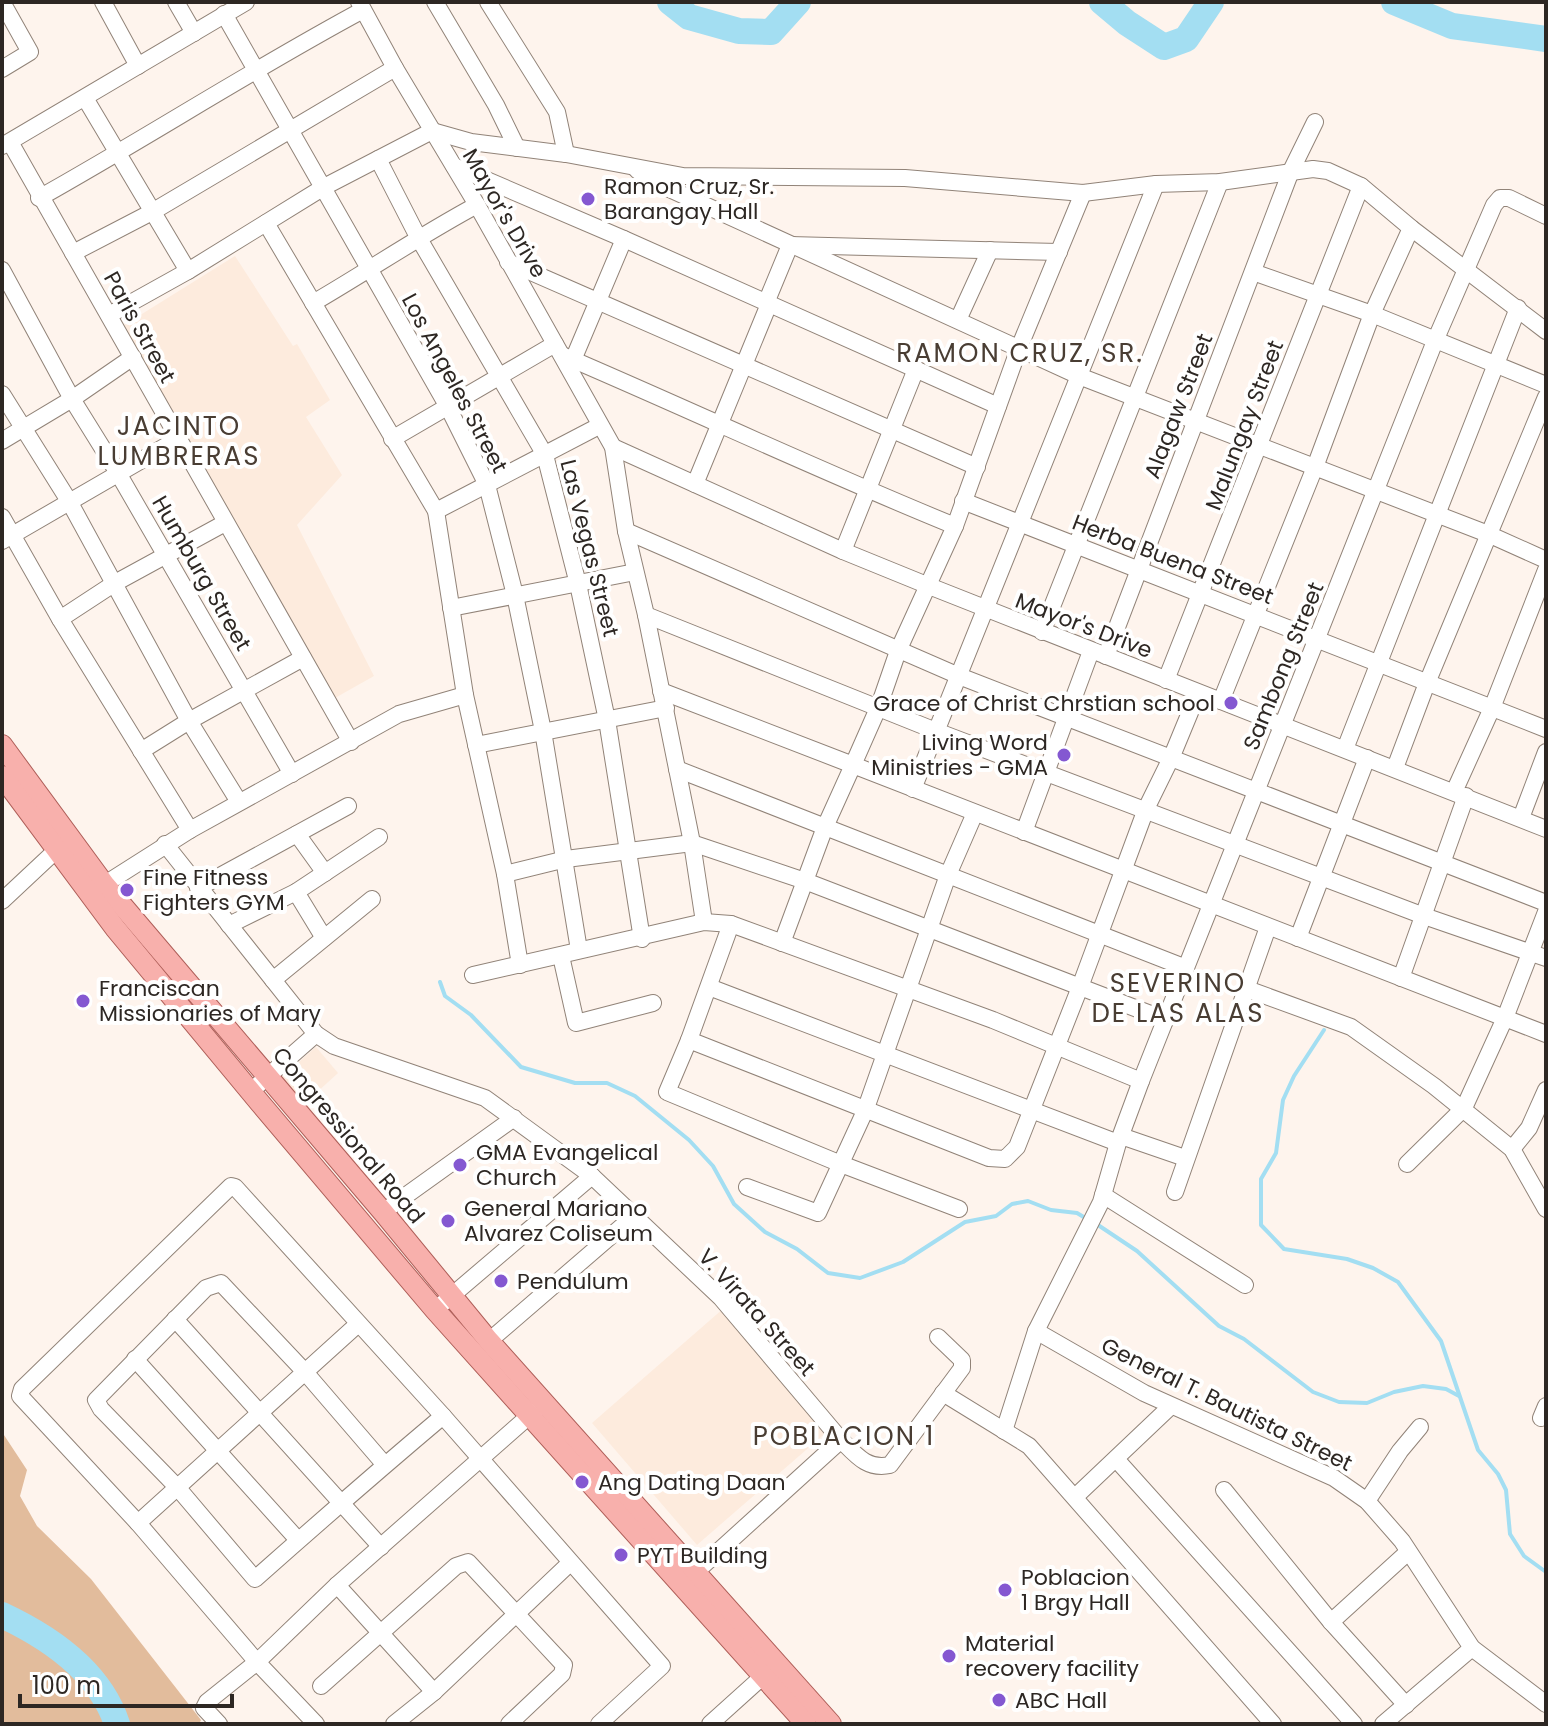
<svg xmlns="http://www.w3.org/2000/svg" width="1548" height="1726" font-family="Poppins,sans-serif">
  <rect width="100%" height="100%" fill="#fef4ed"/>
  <g fill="#fdebdd">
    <polygon points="235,256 293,346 297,344 330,400 306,417 342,475 297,525 374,676 335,698 121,327"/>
    <polygon points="316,1047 338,1073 305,1103 282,1077"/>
    <polygon points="724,1308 829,1430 697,1545 592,1423"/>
  </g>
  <polygon fill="#e2bc9c" points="2,1432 27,1470 20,1496 37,1526 91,1579 201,1720 199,1724 2,1724"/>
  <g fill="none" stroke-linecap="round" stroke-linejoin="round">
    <g stroke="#a3def2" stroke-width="4">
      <polyline points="440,982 445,996 471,1015 521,1067 575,1083 607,1083 635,1096 689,1140 713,1166 734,1204 765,1232 797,1249 828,1273 860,1278 903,1262 965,1222 996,1216 1012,1204 1028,1201 1051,1210 1077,1213 1087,1219"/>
      <polyline points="1324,1030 1294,1076 1283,1100 1276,1153 1261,1179 1261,1225 1284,1249 1347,1259 1373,1268 1398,1282 1441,1341 1478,1450 1498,1474 1506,1490 1510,1534 1524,1556 1546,1572"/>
      <polyline points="1095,1223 1137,1251 1219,1326 1244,1339 1313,1392 1339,1402 1367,1403 1394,1392 1423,1386 1446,1389 1459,1396"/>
    </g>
    <g stroke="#a3def2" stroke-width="26">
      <polyline points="670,2 689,17 739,31 771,32 798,2"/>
      <polyline points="1102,2 1127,23 1164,47 1186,39 1211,2"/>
      <polyline points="1394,2 1452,26 1546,39"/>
      <path d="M 2,1615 C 49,1637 100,1672 117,1724"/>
    </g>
    <g stroke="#918378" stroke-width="18">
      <g id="minor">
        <polyline points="2,2 30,52 2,69"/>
        <polyline points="103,2 138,66"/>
        <polyline points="176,2 194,33"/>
        <polyline points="359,2 395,68 477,205 613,447 626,531 646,615 692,843 704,922"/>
        <polyline points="435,2 496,105 517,148"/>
        <polyline points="488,2 557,112 566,154"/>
        <polyline points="224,14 448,407 487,485 515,595 543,731 579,950"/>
        <polyline points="85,98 188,271"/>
        <polyline points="432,131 471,142 566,154 683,176 905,178 1083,193 1156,184 1220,182 1313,169 1328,171 1361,186 1411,228 1546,331"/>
        <polyline points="10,142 351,742"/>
        <polyline points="2,146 246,2"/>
        <polyline points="378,159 418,237 545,455 578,584 607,720 642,939"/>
        <polyline points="454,166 624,239 998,406"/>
        <polyline points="637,170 652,181 1079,376 1488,534 1546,560"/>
        <path d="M 39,198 C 148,137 253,69 363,10"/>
        <polyline points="266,223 436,511 465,695 505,874 520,965"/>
        <polyline points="73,253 152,212 395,68"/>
        <polyline points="508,262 977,467"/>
        <polyline points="2,270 72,399 118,473 292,774"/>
        <polyline points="1253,272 1372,314 1546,385"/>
        <path d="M 313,303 C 368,271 421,235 477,205"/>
        <polyline points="766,303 790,245 1059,252"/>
        <polyline points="109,315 188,271 324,187 432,131"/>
        <polyline points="958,320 990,250"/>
        <path d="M 562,355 C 693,411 822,472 955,526"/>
        <polyline points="573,360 624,239"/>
        <polyline points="2,394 69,501 189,721 239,802"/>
        <polyline points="392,439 555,344"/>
        <polyline points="2,441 72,399 133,357"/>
        <polyline points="613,447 843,551 929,586 1546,829"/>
        <polyline points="695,484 769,304"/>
        <polyline points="963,501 1546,729"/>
        <polyline points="436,511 599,426"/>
        <polyline points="2,517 60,619 190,830"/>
        <polyline points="626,531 959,676 1546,903"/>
        <polyline points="2,541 178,439"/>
        <polyline points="843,551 916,369"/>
        <polyline points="451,608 635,572"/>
        <polyline points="646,615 936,731 1424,916 1546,958"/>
        <polyline points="60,619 115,583 225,523"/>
        <polyline points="1042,632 1220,182"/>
        <polyline points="1106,656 1291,171 1315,122"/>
        <polyline points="1166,680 1361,186"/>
        <polyline points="661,691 853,765 879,706 898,651 955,526 1019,348 1083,193"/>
        <polyline points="1221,701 1315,467 1372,314 1411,228"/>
        <polyline points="476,745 666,708"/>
        <polyline points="1345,749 1518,308"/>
        <polyline points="141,751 189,721 303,658"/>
        <polyline points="1395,768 1427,683 1546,397"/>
        <polyline points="677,769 1186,968"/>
        <polyline points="913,789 1156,184"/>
        <polyline points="1454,792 1492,708 1546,570"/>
        <polyline points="1521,818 1546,752"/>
        <polyline points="1024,832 1091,651"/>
        <polyline points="297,834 325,873"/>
        <path d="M 165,844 L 316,1034 L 334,1046 L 485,1098 L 592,1176 L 721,1298 L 841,1440 C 856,1455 867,1470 890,1465 L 962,1368 L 962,1360 L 938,1337"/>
        <polyline points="505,874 566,859 692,843 805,881 1166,1020"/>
        <polyline points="198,888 348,806"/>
        <polyline points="94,891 190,830 399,714 465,695"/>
        <polyline points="296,892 324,938"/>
        <polyline points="2,901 65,842"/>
        <polyline points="731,924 689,1040 667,1092 841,1164 959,1209"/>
        <polyline points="229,925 296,892 379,837"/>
        <polyline points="1298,938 1367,758"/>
        <polyline points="782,943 825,827 853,765 1546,1034"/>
        <polyline points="561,956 576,1023 653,1003"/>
        <polyline points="473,975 704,922 731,924 993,1020 1141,1081"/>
        <polyline points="1401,978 1466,796"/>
        <polyline points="273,980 372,899"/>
        <polyline points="709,987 1118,1143"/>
        <polyline points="1247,989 1351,1027 1434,1086 1512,1149 1546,1209"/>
        <polyline points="689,1040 989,1158 1005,1159 1017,1147 1080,987 1146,809 1172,756 1198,693"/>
        <polyline points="250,1092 316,1034"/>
        <polyline points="1121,1136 1185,1158"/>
        <polyline points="1512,1149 1529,1128 1546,1090"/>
        <polyline points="1407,1164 1464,1108 1505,1018 1546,912"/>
        <polyline points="747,1187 818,1213 865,1111 948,875 975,813"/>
        <polyline points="1175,1192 1268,927"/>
        <polyline points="1103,1195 1245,1285"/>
        <polyline points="383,1212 514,1118"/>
        <polyline points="442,1304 592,1176"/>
        <polyline points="175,1319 381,1547"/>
        <polyline points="1036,1331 1144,1393 1334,1478 1367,1501 1402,1541 1472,1648 1546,1704"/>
        <polyline points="489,1341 634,1216"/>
        <polyline points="135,1359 298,1540"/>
        <polyline points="943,1393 1029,1446 1273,1724"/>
        <polyline points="1541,1418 1546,1406"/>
        <polyline points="1004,1431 1036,1331 1101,1202 1118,1143 1141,1081 1435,341 1494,205 1500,198 1509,198 1546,216"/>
        <polyline points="1116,1459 1354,1724"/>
        <path d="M 385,1465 L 305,1372 L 221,1283 L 206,1288 L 96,1400 L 101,1409 L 177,1487 L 255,1579 C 317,1524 379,1470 443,1416"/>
        <polyline points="1224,1490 1331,1622 1406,1705"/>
        <polyline points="1075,1497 1171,1406"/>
        <polyline points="1367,1501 1400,1451 1420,1427"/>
        <polyline points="138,1523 358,1324"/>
        <polyline points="688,1579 841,1440"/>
        <polyline points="337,1585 434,1692"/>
        <polyline points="1331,1622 1408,1552"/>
        <polyline points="321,1686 456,1566 468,1562 564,1665 562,1674 509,1724"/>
        <polyline points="219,1724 204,1708 207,1702 257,1662 337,1585 537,1409"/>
        <polyline points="316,1724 257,1662 138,1523 20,1396 22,1389 231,1186 235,1187 443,1416 662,1666 599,1724"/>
        <polyline points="394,1724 434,1692 570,1563"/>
        <polyline points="710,1724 771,1669"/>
        <polyline points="1383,1724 1472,1648"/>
      </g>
    </g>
    <g stroke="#ae5e58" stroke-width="22">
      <g id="major">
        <polyline points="2,745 104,884 383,1212 489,1341 831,1724"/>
        <polyline points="2,776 115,928 260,1103 435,1310 806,1724"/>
      </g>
    </g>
    <use href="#minor" stroke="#fff" stroke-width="16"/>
    <use href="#major" stroke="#f8b0ac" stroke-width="20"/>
  </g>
  <g fill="#8458d1" stroke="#fff" stroke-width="3">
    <circle cx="588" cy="199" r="8"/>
    <circle cx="1231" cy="703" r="8"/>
    <circle cx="1064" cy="755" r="8"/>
    <circle cx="127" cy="890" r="8"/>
    <circle cx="83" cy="1001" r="8"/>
    <circle cx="460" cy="1165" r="8"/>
    <circle cx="448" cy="1221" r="8"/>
    <circle cx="501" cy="1281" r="8"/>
    <circle cx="582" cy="1482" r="8"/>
    <circle cx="621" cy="1555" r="8"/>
    <circle cx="1005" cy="1590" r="8"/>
    <circle cx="949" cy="1656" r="8"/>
    <circle cx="999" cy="1700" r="8"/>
  </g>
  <g text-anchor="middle" stroke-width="8" stroke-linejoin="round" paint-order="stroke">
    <g font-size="22" fill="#2d2723" stroke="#fff" text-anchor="start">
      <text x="604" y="194">Ramon Cruz, Sr.<tspan x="604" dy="25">Barangay Hall</tspan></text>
      <text x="1215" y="711" text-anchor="end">Grace of Christ Chrstian school</text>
      <text x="1048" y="750" text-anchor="end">Living Word<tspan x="1048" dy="25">Ministries - GMA</tspan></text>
      <text x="143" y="885">Fine Fitness<tspan x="143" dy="25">Fighters GYM</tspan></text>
      <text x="99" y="996">Franciscan<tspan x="99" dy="25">Missionaries of Mary</tspan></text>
      <text x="476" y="1160">GMA Evangelical<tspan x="476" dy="25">Church</tspan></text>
      <text x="464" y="1216">General Mariano<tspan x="464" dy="25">Alvarez Coliseum</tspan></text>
      <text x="517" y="1289">Pendulum</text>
      <text x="598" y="1490">Ang Dating Daan</text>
      <text x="637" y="1563">PYT Building</text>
      <text x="1021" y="1585">Poblacion<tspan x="1021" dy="25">1 Brgy Hall</tspan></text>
      <text x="965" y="1651">Material<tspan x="965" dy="25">recovery facility</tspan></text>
      <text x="1015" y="1708">ABC Hall</text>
    </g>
    <g font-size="22" fill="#2d2723" stroke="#fff">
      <text transform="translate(505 213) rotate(60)" y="8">Mayor's Drive</text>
      <text transform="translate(140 327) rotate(61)" y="8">Paris Street</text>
      <text transform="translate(455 383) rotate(62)" y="8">Los Angeles Street</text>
      <text transform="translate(1178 406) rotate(-69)" y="8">Alagaw Street</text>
      <text transform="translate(1244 425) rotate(-69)" y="8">Malungay Street</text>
      <text transform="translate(590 548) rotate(76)" y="8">Las Vegas Street</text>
      <text transform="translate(1173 559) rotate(21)" y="8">Herba Buena Street</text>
      <text transform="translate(202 573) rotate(60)" y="8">Humburg Street</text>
      <text transform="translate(1084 625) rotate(21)" y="8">Mayor's Drive</text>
      <text transform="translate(1283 666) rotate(-68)" y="8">Sambong Street</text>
      <text transform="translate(349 1135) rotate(50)" y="8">Congressional Road</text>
      <text transform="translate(757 1312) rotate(48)" y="8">V. Virata Street</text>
      <text transform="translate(1227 1404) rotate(26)" y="8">General T. Bautista Street</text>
    </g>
    <g font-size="26" letter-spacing="2" fill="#493d33" stroke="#fff">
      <text x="1020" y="362">RAMON CRUZ, SR.</text>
      <text x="179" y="435">JACINTO<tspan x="179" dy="30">LUMBRERAS</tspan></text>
      <text x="1178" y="992">SEVERINO<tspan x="1178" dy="30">DE LAS ALAS</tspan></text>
      <text x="844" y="1445">POBLACION 1</text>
    </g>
  </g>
  <rect width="1548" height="1726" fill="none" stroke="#2d2723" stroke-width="8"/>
  <path d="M20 1694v12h212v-12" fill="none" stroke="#2d2723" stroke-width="4"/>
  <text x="32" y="1694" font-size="24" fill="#2d2723" stroke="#ffffff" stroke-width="6" paint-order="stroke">100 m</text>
</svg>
